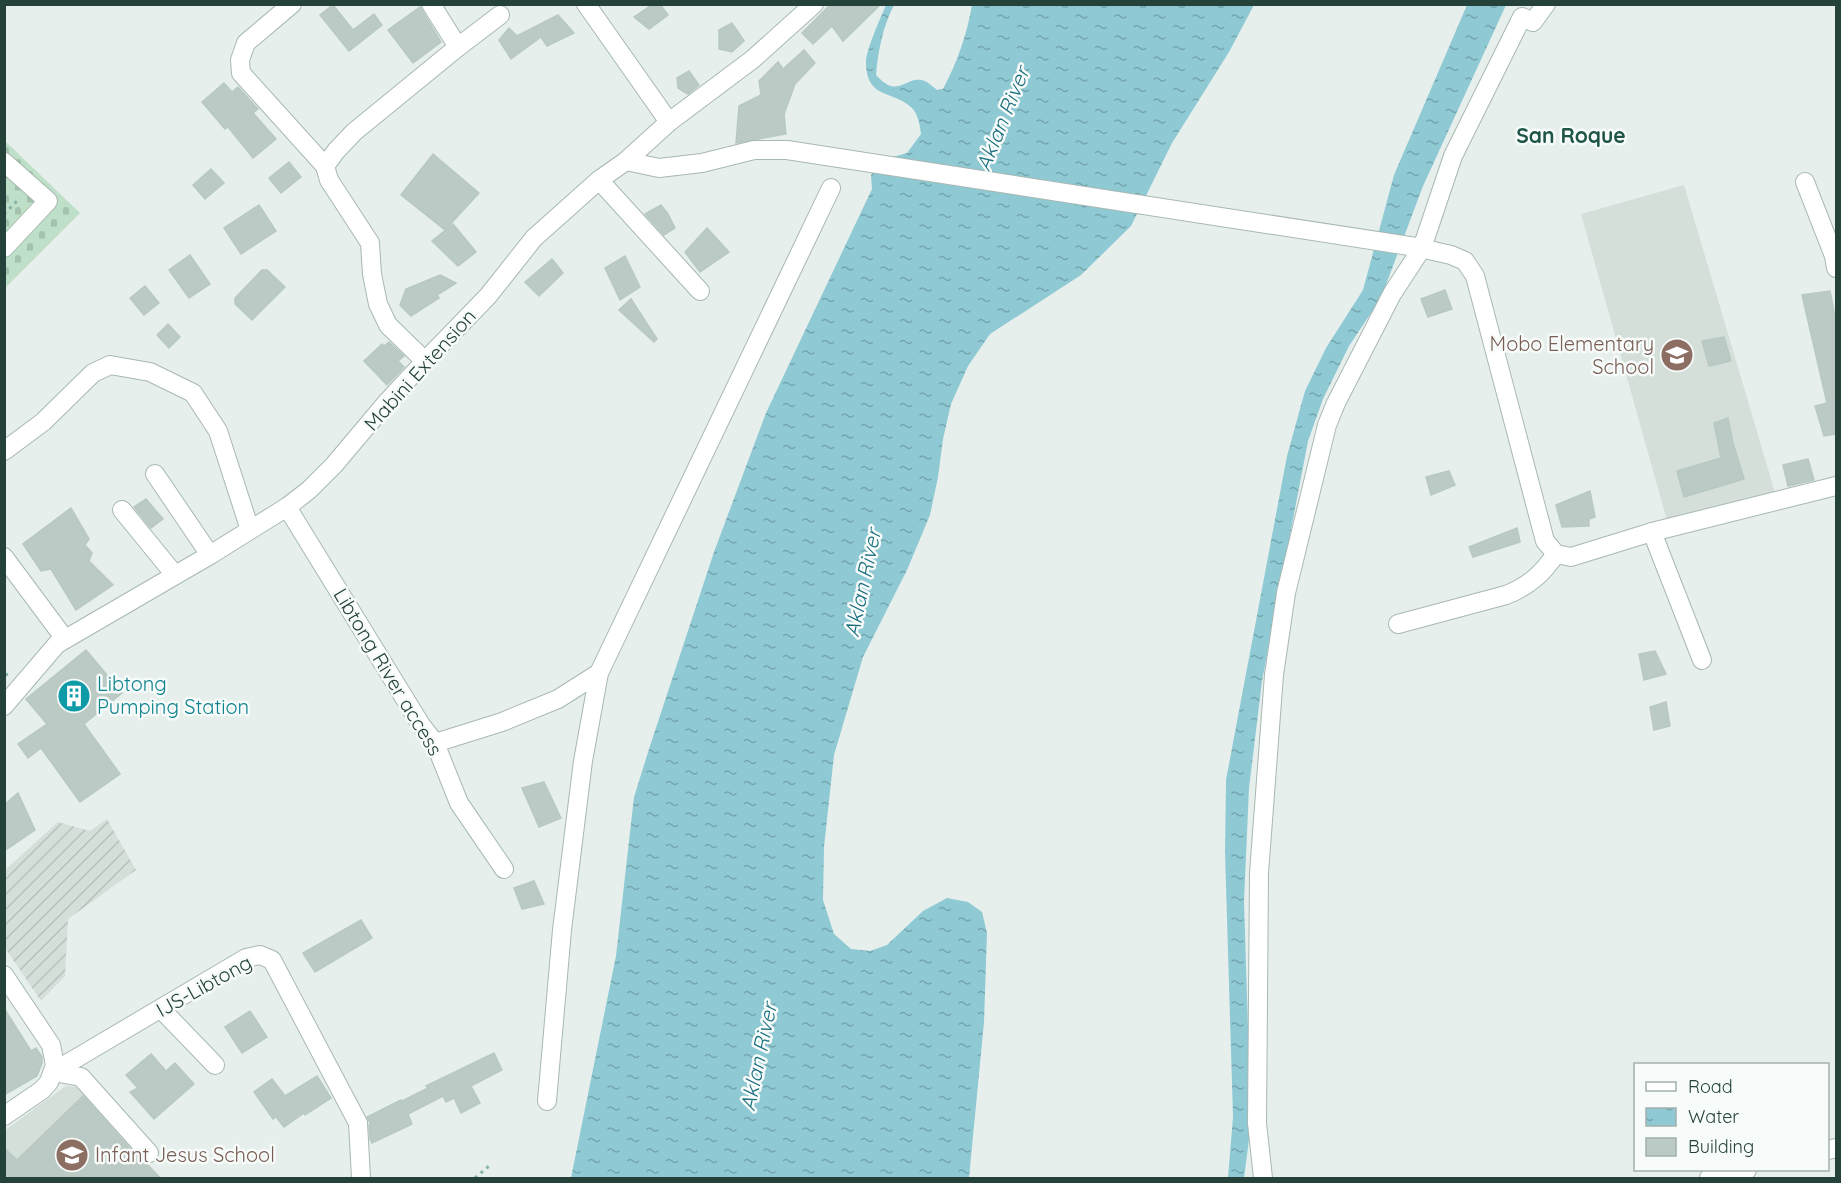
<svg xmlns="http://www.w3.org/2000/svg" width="1841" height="1183" font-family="Quicksand,sans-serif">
  <defs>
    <pattern id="industrial-furrows" width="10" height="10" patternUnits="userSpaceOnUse" patternTransform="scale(1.5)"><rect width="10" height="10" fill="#d4dfda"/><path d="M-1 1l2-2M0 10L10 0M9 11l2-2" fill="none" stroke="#b6c1bc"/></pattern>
    <pattern id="cemetery-stones" width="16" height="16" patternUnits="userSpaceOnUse" patternTransform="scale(1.5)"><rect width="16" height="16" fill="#bfe0c8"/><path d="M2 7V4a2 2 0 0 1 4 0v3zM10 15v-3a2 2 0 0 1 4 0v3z" fill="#a4c1ad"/></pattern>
    <pattern id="water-ripples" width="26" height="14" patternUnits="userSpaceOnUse" patternTransform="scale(1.5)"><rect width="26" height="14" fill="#8ec9d4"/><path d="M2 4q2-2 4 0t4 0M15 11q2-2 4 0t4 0" fill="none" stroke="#74a5ad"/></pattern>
  </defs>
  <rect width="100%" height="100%" fill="#e6efeb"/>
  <g fill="#d4dfda">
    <polygon points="1684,185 1776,496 1668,524 1581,214"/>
    <polygon points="66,1086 77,1087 161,1178 5,1178 4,1131"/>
  </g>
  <polygon fill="url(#industrial-furrows)" points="107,819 136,870 68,919 65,976 41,1001 5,948 5,870 58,822 90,831"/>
  <polygon fill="url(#cemetery-stones)" points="4,140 80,213 5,288 4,288"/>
  <g fill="url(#water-ripples)">
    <path d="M 886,5 L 894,5 C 883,26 878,51 876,75 C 899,101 905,74 925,81 C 929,83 933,87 937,90 L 943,89 C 957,63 967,34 972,5 L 1254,5 L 1229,52 L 1172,143 L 1131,226 L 1081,275 L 990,334 L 968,366 L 951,404 L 943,439 L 938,477 L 930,515 L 907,570 L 863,657 L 834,755 L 824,847 L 823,900 L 834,934 L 851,949 L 870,951 L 887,945 L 923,911 L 947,898 L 968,902 L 982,912 L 987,933 L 984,1022 L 969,1178 L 571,1178 L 616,956 L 634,797 L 650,746 L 714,552 L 766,413 L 872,189 L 871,175 L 882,160 L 907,153 L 921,134 C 920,126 918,114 912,108 C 894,90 866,100 866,62 C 866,50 881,17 886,5 Z"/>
    <polygon points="1467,5 1506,5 1423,186 1381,298 1349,346 1323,399 1308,441 1262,681 1249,788 1244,901 1251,1124 1244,1178 1228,1178 1233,1117 1225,852 1226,780 1287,456 1305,391 1326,348 1363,290 1394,175"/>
  </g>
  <g fill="#bbcac4" stroke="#b8c9c2" stroke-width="1.5">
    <polygon points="653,4 660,4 668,15 649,29 634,17"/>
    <polygon points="831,4 881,4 843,41 832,26 813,44 802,33"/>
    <polygon points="333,5 353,30 374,14 382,25 349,51 320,15"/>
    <polygon points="420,7 441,42 413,63 388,30"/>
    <polygon points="558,15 574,33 547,46 541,37 511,59 499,40 509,28 517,36"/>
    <polygon points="732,23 744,41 732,52 719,49 719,30"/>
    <polygon points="804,50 815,63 795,84 784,114 786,134 736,143 739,106 761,95 759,81 778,62 783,69"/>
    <polygon points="689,71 699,85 688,94 678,88 677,78"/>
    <polygon points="224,83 232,92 238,87 258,109 253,113 276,139 253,158 228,127 225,129 202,102"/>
    <polygon points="433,154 479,193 445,230 401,195"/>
    <polygon points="289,162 301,177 281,193 269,178"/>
    <polygon points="211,169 224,183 205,199 193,185"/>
    <polygon points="259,205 276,231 241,254 224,228"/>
    <polygon points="661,205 668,214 675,228 664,235 645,214"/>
    <polygon points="453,224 476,252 458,266 432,241"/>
    <polygon points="707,228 729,252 700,272 685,252"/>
    <polygon points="190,255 210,284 189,298 169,270"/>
    <polygon points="625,256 640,287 620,300 605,268"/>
    <polygon points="552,259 563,273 539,296 525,282"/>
    <polygon points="262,270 267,270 285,287 252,320 235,304 235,298"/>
    <polygon points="440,275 456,283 437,295 439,298 411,316 400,305 406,289"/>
    <polygon points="145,286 159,303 144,315 130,298"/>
    <polygon points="1445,290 1452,309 1428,317 1421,299"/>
    <polygon points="1830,291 1836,321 1836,434 1824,436 1815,406 1827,403 1802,295"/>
    <polygon points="631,299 657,339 654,342 619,310"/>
    <polygon points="168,324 180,337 169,348 157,335"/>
    <polygon points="1724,337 1731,361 1709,366 1702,341"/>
    <polygon points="389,342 404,356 398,361 404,367 387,385 364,361 382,344 384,346"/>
    <polygon points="1728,418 1733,443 1744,479 1684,497 1677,471 1721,458 1714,423"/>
    <polygon points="1808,459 1814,480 1788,486 1783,465"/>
    <polygon points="1449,471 1455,485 1431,495 1426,477"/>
    <polygon points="1590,491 1595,517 1589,519 1589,526 1562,527 1556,505"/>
    <polygon points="146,499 163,519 151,528 134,507"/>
    <polygon points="71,508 89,539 85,545 92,553 89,561 113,585 76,610 51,569 41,571 23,544"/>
    <polygon points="1517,528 1520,542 1473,557 1469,547"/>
    <polygon points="86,650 122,693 84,724 120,774 80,802 41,748 28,758 18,744 47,724 26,699"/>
    <polygon points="1655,651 1666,674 1644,680 1639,654"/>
    <polygon points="1666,702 1670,726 1654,730 1650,707"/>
    <polygon points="544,782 561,818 539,827 522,788"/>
    <polygon points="18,793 35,830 4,851 4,805"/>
    <polygon points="534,881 544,904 522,909 514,888"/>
    <polygon points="361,920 372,938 315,972 303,953"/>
    <polygon points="4,1008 31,1051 36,1048 42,1057 42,1063 37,1076 4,1095"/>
    <polygon points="250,1011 267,1037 242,1053 225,1027"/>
    <polygon points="494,1053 502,1070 471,1086 480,1103 461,1113 454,1098 446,1102 443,1096 408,1114 412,1124 372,1143 370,1139 369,1125 371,1125 367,1117 401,1100 402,1101 428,1088 426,1086"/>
    <polygon points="151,1054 166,1071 175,1063 194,1084 154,1119 130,1092 138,1088 126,1075"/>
    <polygon points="317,1076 331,1098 305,1115 304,1113 284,1127 276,1117 273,1119 254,1092 272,1079 285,1096"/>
    <polygon points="83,1096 141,1161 147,1164 161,1179 4,1179 4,1148 17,1160"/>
  </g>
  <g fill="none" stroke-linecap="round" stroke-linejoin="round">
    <g stroke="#a8b8b2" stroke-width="20">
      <g id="minor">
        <polyline points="292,4 246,43 240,60 241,73 325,166"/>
        <polyline points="586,4 669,122"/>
        <polyline points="458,47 500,15"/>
        <polyline points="626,161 659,168 702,163 754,150 787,150 1416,247 1451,255 1465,261 1475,276 1545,541 1556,554 1571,557 1652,532 1836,486"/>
        <polyline points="4,162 48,201 4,248"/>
        <polyline points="599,180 700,291"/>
        <polyline points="1805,182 1834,256 1836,268"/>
        <polyline points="425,361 388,325 378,304 372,274 370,243 329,180 325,166 336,151 354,132 458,47 431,4"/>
        <polyline points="4,451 43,422 93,373 110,365 150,372 193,393 218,431 250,530"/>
        <polyline points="155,474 210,555"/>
        <polyline points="287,507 421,725 435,743 459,803 504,869"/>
        <polyline points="122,510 175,575"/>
        <polyline points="1652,532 1702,660"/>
        <polyline points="4,557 65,639"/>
        <path d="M 1398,624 L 1506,595 C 1529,586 1542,574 1556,554"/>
        <polyline points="4,706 57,644 210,555 287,507 309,490 334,465 387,402 425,361 488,296 534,238 599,180 626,161 669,122 753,59 814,4"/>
        <polyline points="435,743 502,722 558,699 599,673"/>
        <polyline points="4,975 51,1045 55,1065 49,1082 42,1090 4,1116"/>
        <polyline points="161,1009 215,1065"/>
        <polyline points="53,1072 246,958 260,955 272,960 358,1123 361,1178"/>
        <polyline points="53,1072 81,1077 149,1153"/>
        <polyline points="547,1101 562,930 583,761 599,673 831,188"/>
        <polyline points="1828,1150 1836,1148"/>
        <polyline points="1263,1178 1257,1123 1259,873 1274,675 1286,593 1327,425 1336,403 1392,294 1422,248 1453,156 1522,17 1533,22 1546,4"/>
        <polyline points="1709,1178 1747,1170"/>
      </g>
    </g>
    <g stroke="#86b3a5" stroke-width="3" stroke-dasharray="3 4.5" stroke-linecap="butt">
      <polyline points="4,214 20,198"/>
      <polyline points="4,666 7,676"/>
      <polyline points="475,1178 489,1166"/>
    </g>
    <use href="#minor" stroke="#fff" stroke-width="18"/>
  </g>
  <defs>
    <g id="school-disc" transform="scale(1.725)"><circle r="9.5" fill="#8d6e63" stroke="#f7fbf9"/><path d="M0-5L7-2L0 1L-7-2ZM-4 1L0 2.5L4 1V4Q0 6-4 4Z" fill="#fff"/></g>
    <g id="building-disc" transform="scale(1.725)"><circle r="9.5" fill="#0f9aa8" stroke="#f7fbf9"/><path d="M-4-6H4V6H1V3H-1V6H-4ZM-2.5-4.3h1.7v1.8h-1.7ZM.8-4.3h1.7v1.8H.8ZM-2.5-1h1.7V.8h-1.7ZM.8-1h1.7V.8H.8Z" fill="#fff"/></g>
  </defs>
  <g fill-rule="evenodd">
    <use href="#school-disc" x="1677" y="355"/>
    <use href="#building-disc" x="74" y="696"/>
    <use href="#school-disc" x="72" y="1155"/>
  </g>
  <g text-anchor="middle" stroke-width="5" stroke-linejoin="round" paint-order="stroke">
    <g font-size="20" fill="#785e54" stroke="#f7fbf9" text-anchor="end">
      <text x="1654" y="351">Mobo Elementary<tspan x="1654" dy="23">School</tspan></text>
      <text x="95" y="1162" text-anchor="start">Infant Jesus School</text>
    </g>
    <g font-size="20" fill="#24423a" stroke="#f7fbf9">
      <text transform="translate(420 370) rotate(-48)" y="7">Mabini Extension</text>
      <text transform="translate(388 672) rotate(59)" y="7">Libtong River access</text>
      <text transform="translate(204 986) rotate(-29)" y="7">IJS-Libtong</text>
    </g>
    <g font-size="20" fill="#0d838f" stroke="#f7fbf9" text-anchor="start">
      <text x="97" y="691">Libtong<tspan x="97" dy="23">Pumping Station</tspan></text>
    </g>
    <g font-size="21" font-style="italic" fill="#1c6f80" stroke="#f7fbf9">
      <text transform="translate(1003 119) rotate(-68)" y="7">Aklan River</text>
      <text transform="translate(863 583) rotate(-78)" y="7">Aklan River</text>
      <text transform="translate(759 1057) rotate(-78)" y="7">Aklan River</text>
    </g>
    <g font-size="21" font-weight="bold" fill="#1f5548" stroke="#f7fbf9">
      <text x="1571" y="143">San Roque</text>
    </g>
  </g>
  <rect width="1841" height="1183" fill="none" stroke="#24423a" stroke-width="12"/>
  <rect x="1634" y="1063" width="195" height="108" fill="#f7fbf9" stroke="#a3b1ad" stroke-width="1.5"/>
  <rect x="1646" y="1082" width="30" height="9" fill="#ffffff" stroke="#a3b1ad" stroke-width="1.5"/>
  <text x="1688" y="1093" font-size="18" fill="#24423a">Road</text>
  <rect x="1646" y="1108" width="30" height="18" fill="url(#water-ripples)" stroke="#a3b1ad" stroke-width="1.5"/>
  <text x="1688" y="1123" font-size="18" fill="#24423a">Water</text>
  <rect x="1646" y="1138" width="30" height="18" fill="#bbcac4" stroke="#a3b1ad" stroke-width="1.5"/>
  <text x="1688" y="1153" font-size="18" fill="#24423a">Building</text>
</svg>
